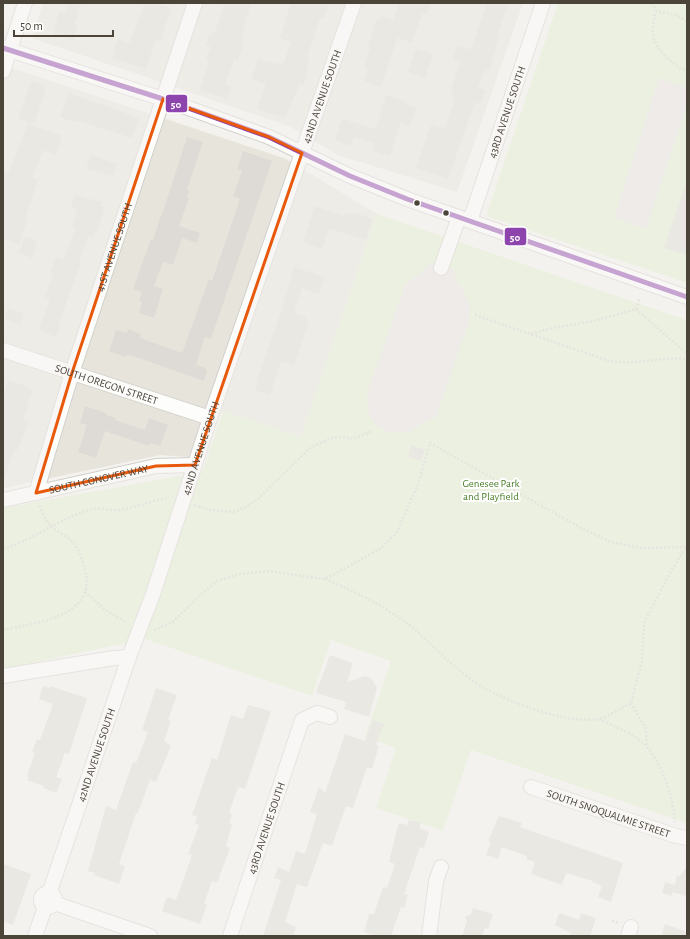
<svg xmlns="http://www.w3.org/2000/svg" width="690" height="939" font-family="'Alegreya Sans',sans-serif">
  <rect width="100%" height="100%" fill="#f4f2ee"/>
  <g fill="#e7e4dc">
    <polygon points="43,3 523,3 457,192 338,155 291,127 32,38"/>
    <polygon points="3,65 286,159 377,214 301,437 206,406 189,457 160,455 3,488"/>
  </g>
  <g fill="#e1eecf">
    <polygon points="558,3 687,3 687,283 486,216"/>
    <polygon points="377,214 687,320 687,823 471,750 443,831 376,808 396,748 365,737 391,661 331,640 312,696 145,639 3,669 3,508 202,472 223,411 301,437"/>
  </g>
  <g fill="#e6e3df">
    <polygon points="659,78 687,88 687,105 646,229 614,218"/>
    <polygon points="432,263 454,270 456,280 464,291 470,305 469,322 436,417 426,421 411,431 403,433 388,432 375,424 370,417 368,410 367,393 405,285"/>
  </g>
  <g fill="#dedbd6">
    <polygon points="69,3 81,3 74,25 78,26 73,41 54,35 56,28 54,28 59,12 65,14"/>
    <polygon points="145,3 156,3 171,8 161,40 156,39 146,69 112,58 118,39 130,43"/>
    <polygon points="225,3 251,3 241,36 242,36 241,41 244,42 238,61 234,60 225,85 231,87 227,99 200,90 207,68 209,60 206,59 211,47 206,45 210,34 213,35 216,29"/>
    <polygon points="291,3 329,3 324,18 320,17 307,58 310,59 305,74 307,74 304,84 300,83 285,118 257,109 266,84 252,79 258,59 283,65 291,42 280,38"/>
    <polygon points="399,3 431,3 427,14 422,13 412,43 397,38 381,87 364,81 368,69 364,68 370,48 368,47 376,20 380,21 381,16 393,21"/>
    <polygon points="487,3 508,3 497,36 499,36 489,71 485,69 478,88 485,90 480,104 475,102 448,179 416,168 431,125 445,129 455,98 452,96 453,93 450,92 461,62 453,59 457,45 471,50"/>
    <polygon points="416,49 433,54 425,78 408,72"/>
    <polygon points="33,81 45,86 45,88 46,89 34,124 18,119 30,84 32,84"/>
    <polygon points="69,93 139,118 132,138 77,120 76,122 60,117"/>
    <polygon points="386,95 406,101 405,104 416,108 410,126 400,123 390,156 373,151 375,144 354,137 351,146 335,140 342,119 376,129"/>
    <polygon points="28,124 62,136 56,155 43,150 32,178 38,180 25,219 27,220 20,244 3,238 3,180 5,173 8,174"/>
    <polygon points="187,137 203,142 187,190 189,191 187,197 189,198 179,226 200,233 197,243 182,238 173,265 163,262 154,286 163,289 154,318 139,313 142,302 139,301 142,292 133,289 151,239 153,240 161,215 162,215"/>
    <polygon points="243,151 272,161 211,339 205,337 196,365 203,367 207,371 204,381 133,356 127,355 126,357 109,351 116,330 127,333 128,329 141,334 140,338 182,353 209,279 212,281 240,199 233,196 242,171 237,169"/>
    <polygon points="91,155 117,164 113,176 86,169"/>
    <polygon points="685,186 687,186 687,255 664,248"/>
    <polygon points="75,195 102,202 101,206 105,207 97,232 95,231 93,238 88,236 79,262 81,263 58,325 60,325 56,337 40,331 39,329 50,299 45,297 53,274 50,273 56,257 64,260 76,227 72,226 77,212 76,209 71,208"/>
    <polygon points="315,206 344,216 345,213 352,215 353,212 373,219 366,240 329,228 322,249 303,243"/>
    <polygon points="25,237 36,241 37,243 32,258 19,253"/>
    <polygon points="294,267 325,277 319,294 302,288 294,313 306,317 306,320 309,321 294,366 281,361 270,395 255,390 258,383 256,383 282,309"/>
    <polygon points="8,308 24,313 20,324 5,319"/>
    <polygon points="8,380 33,389 23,420 28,422 18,450 14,449 5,476 3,475 3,396"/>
    <polygon points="85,406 106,413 106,415 116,418 115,420 145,430 149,418 168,425 160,446 150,443 149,446 105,431 96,458 78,452 87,425 80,423"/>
    <polygon points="411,445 425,450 421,461 408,457"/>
    <polygon points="330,655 353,663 347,682 365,676 371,678 377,688 369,717 344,709 346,702 316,693"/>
    <polygon points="43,686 49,688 50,686 87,698 69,754 65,753 56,777 62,779 56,793 43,788 44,786 27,780 29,777 27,776 35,753 32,752 37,739 40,740 53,704 39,699"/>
    <polygon points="156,688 177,695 168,720 171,721 164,741 171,746 156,782 150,780 138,813 136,813 119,864 125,866 119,884 94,875 95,873 88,871 106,806 116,810 133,762 136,763 148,732 142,730"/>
    <polygon points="248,705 271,711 245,789 238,787 229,813 232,814 229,823 232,824 226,846 230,848 217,883 212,881 204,904 207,905 200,924 162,911 167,897 176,900 192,855 188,854 199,825 195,824 197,816 192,815 212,758 217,760 231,715 243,719"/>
    <polygon points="373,720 384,724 376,745 379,746 372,769 367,767 353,808 346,806 332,846 323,843 307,887 297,884 285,922 296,927 293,936 263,936 281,880 274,878 278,867 289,872 296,851 305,854 317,814 310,812 319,787 325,793 345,734 365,741"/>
    <polygon points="499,816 522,823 520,827 623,863 611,902 598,897 602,886 592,882 593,881 566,873 562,885 531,874 535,862 526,859 527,856 502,847 498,859 486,855 491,842 488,841"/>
    <polygon points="409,820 421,823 419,828 429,832 424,848 420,847 404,894 408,895 404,908 401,907 391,936 375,936 364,932 369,914 374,914 383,887 387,888 395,864 389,862 398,825 399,823 407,825"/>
    <polygon points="3,864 31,874 13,925 3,921"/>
    <polygon points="687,866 687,896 673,892 671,896 662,893 665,882 675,885 677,875 680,876"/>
    <polygon points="473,908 493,914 488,929 485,928 482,936 462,936 467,921 465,917 471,914"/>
    <polygon points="559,913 579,920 581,913 596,918 590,936 570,936 571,933 555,925"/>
    <polygon points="665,924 687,932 687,936 661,936"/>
  </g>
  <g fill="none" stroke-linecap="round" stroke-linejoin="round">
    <g stroke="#d2d0cb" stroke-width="16">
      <g id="minor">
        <polyline points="3,48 163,99 269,137 350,176 407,199 687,297"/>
        <polyline points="3,71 25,3"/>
        <path id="s1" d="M 470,221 L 543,3"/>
        <polyline points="441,268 459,217"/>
        <path id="s2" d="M 3,350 L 210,418"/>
        <path id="s3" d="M 36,493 L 72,373 L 195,3"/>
        <path id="s4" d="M 3,500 L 156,466 L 195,465"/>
        <polyline points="3,676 114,658 129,657"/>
        <path id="s5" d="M 531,787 L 676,836 L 687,838"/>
        <circle cx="48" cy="900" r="7"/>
        <path id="s6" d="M 49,894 L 129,657 L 153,594 L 210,418 L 354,3"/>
        <polyline points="54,903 150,936"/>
        <polyline points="35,936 45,907"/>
        <path id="s7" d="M 230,936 L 302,720 L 317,713 L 330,717"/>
        <polyline points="429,936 436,881 441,867"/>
        <polyline points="628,936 631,927"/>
      </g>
    </g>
    <g stroke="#d3d2cc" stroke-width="2.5" stroke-dasharray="2 2" stroke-linecap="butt">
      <polyline points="652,3 656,11"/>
      <path d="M 687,21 L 676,15 L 656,11 C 650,33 652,46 671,61 C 676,65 680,69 687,71"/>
      <polyline points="636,309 687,354"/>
      <path d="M 475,315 L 609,361 C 636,366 660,356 687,359"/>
      <polyline points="531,334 553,328 593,321 636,309 640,298"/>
      <polyline points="194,505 210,510 234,512 246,507 258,499 310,448 332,438 345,437 353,439 373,431"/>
      <path d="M 3,549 C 34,540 62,516 94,509 C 101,507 110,511 118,510 C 136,508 152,500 169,498"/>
      <path d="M 325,579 C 351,590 375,601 398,617 C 419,630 434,649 453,665 C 462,672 472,681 482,687 C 512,703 564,724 598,719 C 609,717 621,708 631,703 L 642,661 L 644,623 L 670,573 L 686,547"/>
      <polyline points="85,592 107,611 127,623"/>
      <path d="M 3,630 C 34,623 98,617 85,570 C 83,561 78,547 71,540 C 66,535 58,533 53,528 C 47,523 42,512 39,505"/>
      <polyline points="154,630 173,622 197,598 217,581 240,574 267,571 325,579 380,549 397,532 418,484 430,443 581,528 611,542 642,548 686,547"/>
      <polyline points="631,703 646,729 647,746"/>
      <path d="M 599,719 C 613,726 637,735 647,747 C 663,765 673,798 675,822"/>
      <polyline points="612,921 619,923"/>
    </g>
    <use href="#minor" stroke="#fdfdfc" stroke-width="14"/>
    <g stroke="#fff" stroke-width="8">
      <polyline id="bus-1" points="3,48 163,99 269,137 350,176 407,199 687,297"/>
    </g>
    <use href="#bus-1" stroke="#8e44ad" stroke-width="5"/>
  </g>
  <path d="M0 0H690V939H0ZM 163,99 L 269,137 L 302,153 L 195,465 L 156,466 L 36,493 L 72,373 Z" fill="#f4f2ee" fill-opacity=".55" fill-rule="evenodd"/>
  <path fill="none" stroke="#e8590c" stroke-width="3" stroke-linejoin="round" d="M 163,99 L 269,137 L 302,153 L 195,465 L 156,466 L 36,493 L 72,373 Z"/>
  <g fill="#4b4439" stroke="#fff" stroke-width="1.5">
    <circle cx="417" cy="203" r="3.5"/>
    <circle cx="446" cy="213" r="3.5"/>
  </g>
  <g text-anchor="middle" stroke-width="4" stroke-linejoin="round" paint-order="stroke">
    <g font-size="11" fill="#4b4439" stroke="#fff">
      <text dy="4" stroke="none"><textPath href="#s6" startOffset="843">42ND AVENUE SOUTH</textPath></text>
      <text dy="4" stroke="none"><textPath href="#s1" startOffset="115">43RD AVENUE SOUTH</textPath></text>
      <text dy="4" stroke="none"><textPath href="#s3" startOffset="258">41ST AVENUE SOUTH</textPath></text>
      <text dy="4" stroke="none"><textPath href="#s2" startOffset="109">SOUTH OREGON STREET</textPath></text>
      <text dy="4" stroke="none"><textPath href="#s6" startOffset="471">42ND AVENUE SOUTH</textPath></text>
      <text dy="4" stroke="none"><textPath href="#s4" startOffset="98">SOUTH CONOVER WAY</textPath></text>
      <text dy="4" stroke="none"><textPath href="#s6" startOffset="147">42ND AVENUE SOUTH</textPath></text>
      <text dy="4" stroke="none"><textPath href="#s5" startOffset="82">SOUTH SNOQUALMIE STREET</textPath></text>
      <text dy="4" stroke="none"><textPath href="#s7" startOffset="114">43RD AVENUE SOUTH</textPath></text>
    </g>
    <g font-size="11" fill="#4a7f2a" stroke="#fff">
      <text x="491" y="487">Genesee Park<tspan x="491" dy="13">and Playfield</tspan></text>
    </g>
  </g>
  <g stroke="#fff" stroke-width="1.5">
    <rect x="165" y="94" width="23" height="19" rx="4" fill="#8e44ad"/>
    <rect x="504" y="227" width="23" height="19" rx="4" fill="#8e44ad"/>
  </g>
  <g font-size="11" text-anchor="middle" font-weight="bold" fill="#fff">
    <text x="176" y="108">50</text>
    <text x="515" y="241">50</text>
  </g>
  <rect width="690" height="939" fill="none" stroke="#4b4439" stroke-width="8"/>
  <path d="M14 30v6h99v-6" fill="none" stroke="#4b4439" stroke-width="2"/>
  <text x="20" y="30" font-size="12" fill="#4b4439" stroke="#ffffff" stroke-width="3" paint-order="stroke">50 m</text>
</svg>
